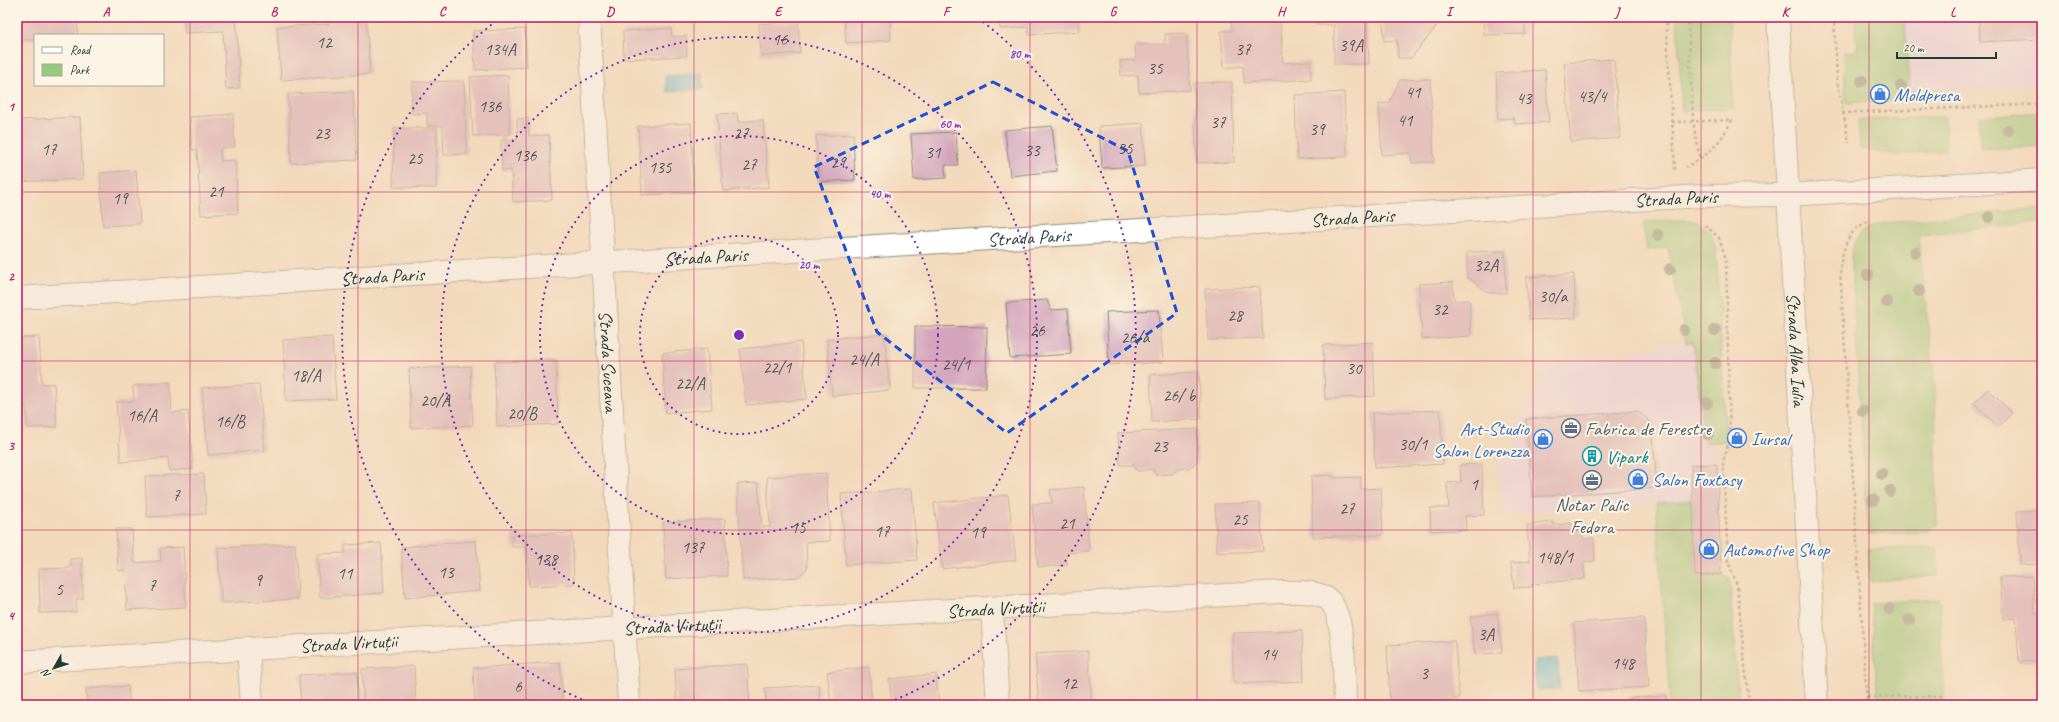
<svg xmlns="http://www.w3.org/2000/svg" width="2059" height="722" font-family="Caveat,sans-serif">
  <rect width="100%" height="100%" fill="#fcf5e5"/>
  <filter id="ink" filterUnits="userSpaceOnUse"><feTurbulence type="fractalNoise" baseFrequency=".025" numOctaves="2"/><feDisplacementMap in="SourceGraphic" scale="8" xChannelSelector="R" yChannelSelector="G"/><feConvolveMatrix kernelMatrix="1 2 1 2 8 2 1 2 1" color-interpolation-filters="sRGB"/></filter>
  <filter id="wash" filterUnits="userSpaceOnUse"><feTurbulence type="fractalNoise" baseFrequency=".012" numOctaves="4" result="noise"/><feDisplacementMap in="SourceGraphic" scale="16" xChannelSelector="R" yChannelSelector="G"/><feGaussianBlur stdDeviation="0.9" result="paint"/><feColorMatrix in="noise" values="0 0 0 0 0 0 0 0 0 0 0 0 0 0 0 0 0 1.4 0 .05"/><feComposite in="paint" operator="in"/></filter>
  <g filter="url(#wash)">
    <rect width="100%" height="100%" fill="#f3d9bb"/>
    <g fill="#ecd1e9">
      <polygon points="1905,17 2042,17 2042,85 1909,92"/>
      <polygon points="1693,342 1705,442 1713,443 1714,464 1691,465 1692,500 1503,514 1497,455 1517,454 1515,423 1541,385 1540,361 1637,354 1637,349"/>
    </g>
    <g fill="#97cb7b" stroke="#5b8458">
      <polygon points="1677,17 1729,17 1733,108 1682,111"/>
      <polygon points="1855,17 1905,17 1909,91 1938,90 1940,98 1846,103 1844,52 1857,51"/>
      <polygon points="2042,112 2042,146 1981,149 1979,116"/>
      <polygon points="1945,117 1946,150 1896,155 1860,149 1858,120"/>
      <path d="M 2042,208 L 2042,222 L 1918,235 L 1935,386 L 1937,525 L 1932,526 L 1928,532 L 1868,534 L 1851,255 C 1857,232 1865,227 1886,223 Z"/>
      <polygon points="1687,220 1699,221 1711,234 1716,248 1726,441 1705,443 1693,342 1686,343 1668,247 1647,250 1643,223 1647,222"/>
      <polygon points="1692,500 1695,576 1721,574 1729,577 1739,705 1670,705 1656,503"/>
      <polygon points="1937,548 1938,575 1870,582 1868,549"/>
      <polygon points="1939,599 1944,705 1878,705 1871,603"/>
    </g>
    <g fill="#50b6cf" stroke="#387a82">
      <polygon points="702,73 703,89 667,92 665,76"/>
      <polygon points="1558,658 1560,689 1536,690 1534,660"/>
    </g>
    <g id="blocks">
      <g fill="#d3a4bb">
        <polygon points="19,17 77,17 78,35 35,35 35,40 20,40"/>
        <polygon points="184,17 236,17 240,88 226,89 223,31 185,33"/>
        <polygon points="329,17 366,17 370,74 281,80 277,27 329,24"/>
        <polygon points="844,17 890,17 891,40 846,43"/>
        <polygon points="999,17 1079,17 1080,31 1029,35 1028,27 1000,29"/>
        <polygon points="1231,17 1280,17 1283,63 1310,61 1311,79 1244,83 1243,66 1224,68 1221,31 1232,31"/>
        <polygon points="1315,17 1367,17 1369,64 1334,64 1334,25 1316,25"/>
        <polygon points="1383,17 1436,17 1436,27 1411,58 1398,58 1397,40 1384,41"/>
        <polygon points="1483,17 1525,17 1525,34 1484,35"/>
        <polygon points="1979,17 2042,17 2042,39 1980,42"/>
        <polygon points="798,21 800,53 761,56 759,24"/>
        <polygon points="671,28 672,37 686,36 687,56 624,59 623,31"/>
        <polygon points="525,29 527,67 475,70 473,31"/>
        <polygon points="1186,33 1190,90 1139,93 1138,75 1121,76 1120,61 1136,60 1135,45 1165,44 1165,34"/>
        <polygon points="1614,59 1620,138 1571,142 1564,63"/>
        <polygon points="1545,70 1549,122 1515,124 1514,118 1498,119 1496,73"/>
        <polygon points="508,75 510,135 473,136 470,77"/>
        <polygon points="1430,79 1434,162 1412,163 1411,153 1382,155 1379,104 1389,103 1400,80"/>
        <polygon points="464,81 467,154 444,155 443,126 427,126 427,113 412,114 412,82"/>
        <polygon points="1232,82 1234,162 1197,163 1194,83"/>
        <polygon points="353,91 357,160 291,163 288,94"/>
        <polygon points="1344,92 1347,157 1297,159 1295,95"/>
        <polygon points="737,113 738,122 763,120 769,187 723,191 717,114"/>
        <polygon points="233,114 235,147 220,148 221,161 235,160 238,213 201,215 197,150 192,150 190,117"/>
        <polygon points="80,117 83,179 17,182 17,120"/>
        <polygon points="528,118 529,136 549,135 552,200 513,202 511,170 502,171 501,140 518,139 517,119"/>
        <polygon points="691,123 694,192 642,195 638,126"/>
        <polygon points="1143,123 1145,166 1102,168 1099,126"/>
        <polygon points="1052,126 1057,171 1010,176 1005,130"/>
        <polygon points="394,128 437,128 436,188 393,187"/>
        <polygon points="956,132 958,165 945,165 946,178 914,180 911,134"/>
        <polygon points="853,134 855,180 818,182 816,136"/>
        <polygon points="136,170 140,224 103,226 100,173"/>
        <polygon points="1505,251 1506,293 1489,293 1467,277 1467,252"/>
        <polygon points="1574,274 1576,318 1529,320 1526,277"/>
        <polygon points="1453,282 1454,301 1469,300 1471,336 1422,339 1419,284"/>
        <polygon points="1260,287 1263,338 1208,340 1205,289"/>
        <polygon points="1047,300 1051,310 1068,309 1071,354 1010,358 1006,303"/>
        <polygon points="1159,310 1163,362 1109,365 1106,312"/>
        <polygon points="915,326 987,327 986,388 915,388"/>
        <polygon points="884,334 890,390 832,396 827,339"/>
        <polygon points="39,337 42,384 54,384 57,427 27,428 26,405 17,405 17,357 21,357 20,338"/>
        <polygon points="332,337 336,399 286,401 283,340"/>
        <polygon points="801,342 807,399 746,405 740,349"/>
        <polygon points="1373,342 1375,396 1325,399 1323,345"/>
        <polygon points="707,349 712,409 666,413 662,353"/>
        <polygon points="556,360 558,424 497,427 494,362"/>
        <polygon points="470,366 473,425 411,428 409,369"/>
        <polygon points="1199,372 1201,419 1152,422 1150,375"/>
        <polygon points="170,382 172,413 188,411 193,469 169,471 168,458 121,462 116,402 134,401 133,386"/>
        <polygon points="259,384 265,450 208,455 202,388"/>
        <polygon points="1988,389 2012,413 1998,427 1974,403"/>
        <polygon points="1440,410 1443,464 1375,468 1372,413"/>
        <polygon points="1637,411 1652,423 1657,488 1532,497 1526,419"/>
        <polygon points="1197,429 1198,461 1189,468 1178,469 1172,474 1156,475 1153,469 1137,471 1133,465 1120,465 1118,433"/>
        <polygon points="1482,464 1484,515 1465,516 1466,530 1431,531 1430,508 1449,508 1447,483 1461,482 1460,465"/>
        <polygon points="1717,464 1721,574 1695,576 1691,465"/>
        <polygon points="826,473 830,541 806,542 807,569 798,577 743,580 737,484 758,483 762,527 770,527 767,477"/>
        <polygon points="204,474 206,514 147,517 145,476"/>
        <polygon points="1333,475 1333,478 1361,477 1361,489 1381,488 1383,535 1313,537 1311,476"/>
        <polygon points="1084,487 1089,551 1066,553 1067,565 1038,567 1032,504 1052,503 1050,490"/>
        <polygon points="912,489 917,560 846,565 841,494"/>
        <polygon points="1008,495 1016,560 942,569 934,503"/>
        <polygon points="1260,503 1263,551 1217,553 1215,504"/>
        <polygon points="2042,510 2042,564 2020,565 2017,511"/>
        <polygon points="725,519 727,576 666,579 663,522"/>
        <polygon points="1553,522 1554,525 1582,522 1583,539 1594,538 1595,561 1583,563 1585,579 1532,584 1532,587 1514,588 1511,563 1530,561 1527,525"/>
        <polygon points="116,529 132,529 134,563 161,561 160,548 183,547 186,607 127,610 125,570 118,571"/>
        <polygon points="572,533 574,584 529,586 527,547 512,547 512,535"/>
        <polygon points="476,541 480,591 405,598 401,547"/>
        <polygon points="381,543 384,593 320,598 317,554 345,553 345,545"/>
        <polygon points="295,544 298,599 221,603 218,548"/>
        <polygon points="82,558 83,599 76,599 76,612 40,613 39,569 70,568 70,559"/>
        <polygon points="2032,576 2035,613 2042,613 2042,661 2019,662 2016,618 2003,619 2000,577"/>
        <polygon points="1497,613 1502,652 1475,655 1470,617"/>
        <polygon points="1644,618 1649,687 1579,691 1574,623"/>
        <polygon points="1302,631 1304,681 1234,684 1232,633"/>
        <polygon points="1455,641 1459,699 1390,704 1387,645"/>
        <polygon points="1088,651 1092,705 1039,705 1035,654"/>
        <polygon points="560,662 563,705 475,705 473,668"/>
        <polygon points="747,664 750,705 677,705 675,669"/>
        <polygon points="414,666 416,705 364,705 362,669"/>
        <polygon points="869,667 872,705 831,705 827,672"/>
        <polygon points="357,672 358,705 301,705 299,675"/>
        <polygon points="936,674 939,705 892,705 889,679"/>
        <polygon points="819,685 820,705 766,705 765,688"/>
        <polygon points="128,686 130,705 87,705 86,689"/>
        <polygon points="1666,696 1667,705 1628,705 1628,698"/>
        <polygon points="203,701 204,705 160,705 160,702"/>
      </g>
    </g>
  </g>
  <g filter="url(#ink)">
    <use href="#blocks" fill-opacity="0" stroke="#898b78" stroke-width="1"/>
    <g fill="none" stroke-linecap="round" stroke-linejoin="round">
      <g stroke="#898b78" stroke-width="24">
        <g id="minor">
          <path id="s1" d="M 589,17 L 629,705"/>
          <path id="s2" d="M 17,298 L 1702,196 L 1788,195 L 2042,180"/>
          <polyline points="992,609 998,705"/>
          <polyline points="248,648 252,705"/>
          <path id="s3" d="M 17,662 C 438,636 859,617 1280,592 C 1295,592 1313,590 1326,598 C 1347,610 1344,682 1345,705"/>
        </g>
      </g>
      <g stroke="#898b78" stroke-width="24">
        <g id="major">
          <path id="s4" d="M 1778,17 L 1817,705"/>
        </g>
      </g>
      <g stroke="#898b78" stroke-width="2.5" stroke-dasharray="3 3" stroke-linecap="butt">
        <polyline points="1666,17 1675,170"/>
        <polyline points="1688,17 1693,121 1700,159"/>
        <polyline points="1834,17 1837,80 1849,143"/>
        <polyline points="1842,113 2042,104"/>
        <path d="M 1672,122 L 1732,120 C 1718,146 1711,153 1686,167"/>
        <polyline points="1705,225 1719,238 1726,259 1730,438 1723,462 1728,561 1737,585 1749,705"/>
        <polyline points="1867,697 1943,696"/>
        <path d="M 1867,705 L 1840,269 C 1844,245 1847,230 1871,220"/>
      </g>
      <use href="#minor" stroke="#fff" stroke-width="22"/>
      <use href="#major" stroke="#fff" stroke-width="22"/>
    </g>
    <g fill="#8f967b">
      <circle cx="1862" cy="81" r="6"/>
      <circle cx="1901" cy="86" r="6"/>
      <circle cx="2008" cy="130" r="6"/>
      <circle cx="1989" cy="217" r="6"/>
      <circle cx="1658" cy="235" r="6"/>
      <circle cx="1915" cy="252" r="6"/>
      <circle cx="1670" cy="269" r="6"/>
      <circle cx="1868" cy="275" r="6"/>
      <circle cx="1919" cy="291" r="6"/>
      <circle cx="1887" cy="302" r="6"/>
      <circle cx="1684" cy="330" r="6"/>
      <circle cx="1715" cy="330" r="6"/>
      <circle cx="1715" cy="363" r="6"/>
      <circle cx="1707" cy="403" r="6"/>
      <circle cx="1863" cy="411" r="6"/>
      <circle cx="1708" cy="434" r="6"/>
      <circle cx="1882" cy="474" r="6"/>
      <circle cx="1890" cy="491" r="6"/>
      <circle cx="1873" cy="500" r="6"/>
      <circle cx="1889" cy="609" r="6"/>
      <circle cx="1909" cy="620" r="6"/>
    </g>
  </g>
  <path d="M0 0H2059V722H0ZM 993,82 L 1128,151 L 1177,313 L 1007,433 L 877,332 L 814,167 Z" fill="#f3d9bb" fill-opacity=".55" fill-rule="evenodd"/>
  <path fill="none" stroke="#1d4ed8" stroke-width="3" stroke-dasharray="8 5" stroke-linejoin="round" d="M 993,82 L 1128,151 L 1177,313 L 1007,433 L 877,332 L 814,167 Z"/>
  <path fill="none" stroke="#c2185b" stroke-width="1" stroke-opacity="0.55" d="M 190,17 L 190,705M 358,17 L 358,705M 526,17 L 526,705M 694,17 L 694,705M 862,17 L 862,705M 1030,17 L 1030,705M 1197,17 L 1197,705M 1365,17 L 1365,705M 1533,17 L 1533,705M 1701,17 L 1701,705M 1869,17 L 1869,705M 17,192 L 2042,192M 17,361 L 2042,361M 17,530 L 2042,530"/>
  <g fill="none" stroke="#7b2cbf" stroke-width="2" stroke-dasharray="2 4">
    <circle cx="739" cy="335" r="99"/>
    <circle cx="739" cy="335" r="199"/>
    <circle cx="739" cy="335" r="298"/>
    <path d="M593 704A397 397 0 0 1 500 18M978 18A397 397 0 0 1 885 704"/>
  </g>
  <defs>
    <g id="shop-ring" transform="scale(1)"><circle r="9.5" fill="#fcf5e5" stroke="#3f7fe0" stroke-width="1.5"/><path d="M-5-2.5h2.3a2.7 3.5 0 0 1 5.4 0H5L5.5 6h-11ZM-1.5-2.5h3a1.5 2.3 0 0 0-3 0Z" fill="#3f7fe0"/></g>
    <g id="office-ring" transform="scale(1)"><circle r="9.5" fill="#fcf5e5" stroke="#5c6f8a" stroke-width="1.5"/><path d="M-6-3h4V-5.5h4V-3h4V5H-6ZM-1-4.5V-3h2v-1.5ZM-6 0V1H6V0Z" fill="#5c6f8a"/></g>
    <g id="building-ring" transform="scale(1)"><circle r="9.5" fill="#fcf5e5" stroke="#0f9aa8" stroke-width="1.5"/><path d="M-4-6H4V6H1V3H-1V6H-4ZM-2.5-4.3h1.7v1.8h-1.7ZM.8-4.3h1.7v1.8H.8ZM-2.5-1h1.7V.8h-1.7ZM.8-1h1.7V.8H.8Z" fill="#0f9aa8"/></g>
  </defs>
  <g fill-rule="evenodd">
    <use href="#shop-ring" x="1880" y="94"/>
    <use href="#office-ring" x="1571" y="428"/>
    <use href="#shop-ring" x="1737" y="438"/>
    <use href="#shop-ring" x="1543" y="439"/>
    <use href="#building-ring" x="1592" y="456"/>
    <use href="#shop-ring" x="1638" y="479"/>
    <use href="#office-ring" x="1592" y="480"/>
    <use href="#shop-ring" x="1709" y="549"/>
  </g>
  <g text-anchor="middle" stroke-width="4" stroke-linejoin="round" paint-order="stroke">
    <g font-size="17" fill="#4c5756">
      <text x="780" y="45">16</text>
      <text x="324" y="48">12</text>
      <text x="1351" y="51">39A</text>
      <text x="500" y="55">134A</text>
      <text x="1243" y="55">37</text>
      <text x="1155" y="74">35</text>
      <text x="1413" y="98">41</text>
      <text x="1592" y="102">43/4</text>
      <text x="1524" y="104">43</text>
      <text x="490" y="112">136</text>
      <text x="1405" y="126">41</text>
      <text x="1218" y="128">37</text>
      <text x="1317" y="135">39</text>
      <text x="322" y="139">23</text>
      <text x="741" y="139">27</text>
      <text x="1125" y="154">35</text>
      <text x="49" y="155">17</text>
      <text x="1032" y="156">33</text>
      <text x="933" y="158">31</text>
      <text x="525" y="161">136</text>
      <text x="415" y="164">25</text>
      <text x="838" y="168">29</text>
      <text x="749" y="170">27</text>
      <text x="660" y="173">135</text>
      <text x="216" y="197">21</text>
      <text x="120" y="204">19</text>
      <text x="1486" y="271">32A</text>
      <text x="1553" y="302">30/a</text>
      <text x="1440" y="315">32</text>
      <text x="1235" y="321">28</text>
      <text x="1037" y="336">26</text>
      <text x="1135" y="343">26/a</text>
      <text x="864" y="365">24/A</text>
      <text x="956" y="370">24/1</text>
      <text x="777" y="373">22/1</text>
      <text x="1354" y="374">30</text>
      <text x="306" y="381">18/A</text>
      <text x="690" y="389">22/A</text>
      <text x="1179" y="401">26/ b</text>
      <text x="435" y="406">20/A</text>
      <text x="522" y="419">20/B</text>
      <text x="142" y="421">16/A</text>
      <text x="230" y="427">16/B</text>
      <text x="1413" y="450">30/1</text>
      <text x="1160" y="452">23</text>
      <text x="1474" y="490">1</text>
      <text x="176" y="501">7</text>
      <text x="1347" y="514">27</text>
      <text x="1240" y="525">25</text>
      <text x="1067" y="529">21</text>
      <text x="798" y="533">15</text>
      <text x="882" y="537">17</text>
      <text x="978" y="538">19</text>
      <text x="693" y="553">137</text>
      <text x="1555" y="563">148/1</text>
      <text x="546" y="565">138</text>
      <text x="446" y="578">13</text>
      <text x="345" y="579">11</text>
      <text x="258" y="586">9</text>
      <text x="152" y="591">7</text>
      <text x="59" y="595">5</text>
      <text x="1486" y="640">3A</text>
      <text x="1269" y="660">14</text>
      <text x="1623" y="669">148</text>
      <text x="1424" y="679">3</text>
      <text x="1069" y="689">12</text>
      <text x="518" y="692">6</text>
    </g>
    <g font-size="19" fill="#366cbe" stroke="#fcf5e5" text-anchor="start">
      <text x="1894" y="101">Moldpresa</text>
      <text x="1529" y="435" text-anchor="end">Art-Studio<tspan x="1529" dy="22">Salon Lorenzza</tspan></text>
      <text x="1751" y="445">Iursal</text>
      <text x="1652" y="486">Salon Foxtasy</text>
      <text x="1723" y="556">Automotive Shop</text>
    </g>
    <g font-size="19" fill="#1f3d34" stroke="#fcf5e5">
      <text dy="7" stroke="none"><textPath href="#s2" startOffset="1662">Strada Paris</textPath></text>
      <text dy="7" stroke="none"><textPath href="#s2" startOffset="1338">Strada Paris</textPath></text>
      <text dy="7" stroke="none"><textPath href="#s2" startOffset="1014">Strada Paris</textPath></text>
      <text dy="7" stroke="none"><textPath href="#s2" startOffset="690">Strada Paris</textPath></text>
      <text dy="7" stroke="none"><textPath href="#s2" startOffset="366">Strada Paris</textPath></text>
      <text dy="7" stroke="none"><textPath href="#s4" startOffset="333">Strada Alba Iulia</textPath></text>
      <text dy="7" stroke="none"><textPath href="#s1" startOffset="345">Strada Suceava</textPath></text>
      <text dy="7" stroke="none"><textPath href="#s3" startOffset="980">Strada Virtuții</textPath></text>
      <text dy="7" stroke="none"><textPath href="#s3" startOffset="656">Strada Virtuții</textPath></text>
      <text dy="7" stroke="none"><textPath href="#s3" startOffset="332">Strada Virtuții</textPath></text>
    </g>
    <g font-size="19" fill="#4e5e75" stroke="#fcf5e5" text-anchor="start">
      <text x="1585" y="435">Fabrica de Ferestre</text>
      <text x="1592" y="511" text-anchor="middle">Notar Palic<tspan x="1592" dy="22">Fedora</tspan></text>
    </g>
    <g font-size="19" fill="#0d838f" stroke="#fcf5e5" text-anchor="start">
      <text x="1606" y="463">Vipark</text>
    </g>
  </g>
  <circle cx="739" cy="335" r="6" fill="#7b2cbf" stroke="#fcf5e5" stroke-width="2"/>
  <g font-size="12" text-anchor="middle" font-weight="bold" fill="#7b2cbf" stroke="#fcf5e5" stroke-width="4" stroke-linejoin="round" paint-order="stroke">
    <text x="1020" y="58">80 m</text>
    <text x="950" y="128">60 m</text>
    <text x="880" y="198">40 m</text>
    <text x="809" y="269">20 m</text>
  </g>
  <rect width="2059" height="722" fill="none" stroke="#fcf5e5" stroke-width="44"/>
  <rect x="34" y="34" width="130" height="52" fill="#fcf5e5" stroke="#a4ab9e"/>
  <rect x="42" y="47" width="20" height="6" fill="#ffffff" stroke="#a4ab9e"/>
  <text x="70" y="54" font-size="12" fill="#1f3d34">Road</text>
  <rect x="42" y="64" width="20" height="12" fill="#97cb7b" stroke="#a4ab9e"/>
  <text x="70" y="74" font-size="12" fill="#1f3d34">Park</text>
  <g transform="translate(54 668) rotate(231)" stroke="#fcf5e5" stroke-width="3" paint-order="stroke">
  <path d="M0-3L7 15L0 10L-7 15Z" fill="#1f3d34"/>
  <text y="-6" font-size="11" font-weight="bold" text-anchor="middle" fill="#1f3d34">N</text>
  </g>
  <path d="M1897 52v6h99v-6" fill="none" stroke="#1f3d34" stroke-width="2"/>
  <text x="1903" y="52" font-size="12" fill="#1f3d34" stroke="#fcf5e5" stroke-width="3" paint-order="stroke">20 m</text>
  <rect x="22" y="22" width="2015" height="678" fill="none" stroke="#c2185b" stroke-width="1.5"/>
  <g font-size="13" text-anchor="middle" font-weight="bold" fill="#c2185b">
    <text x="106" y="16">A</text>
    <text x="274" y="16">B</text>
    <text x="442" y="16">C</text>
    <text x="610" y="16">D</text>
    <text x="778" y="16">E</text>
    <text x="946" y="16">F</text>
    <text x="1113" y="16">G</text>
    <text x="1281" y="16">H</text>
    <text x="1449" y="16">I</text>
    <text x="1617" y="16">J</text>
    <text x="1785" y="16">K</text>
    <text x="1953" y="16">L</text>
    <text x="11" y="111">1</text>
    <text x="11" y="281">2</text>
    <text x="11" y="450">3</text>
    <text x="11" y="620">4</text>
  </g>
</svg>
